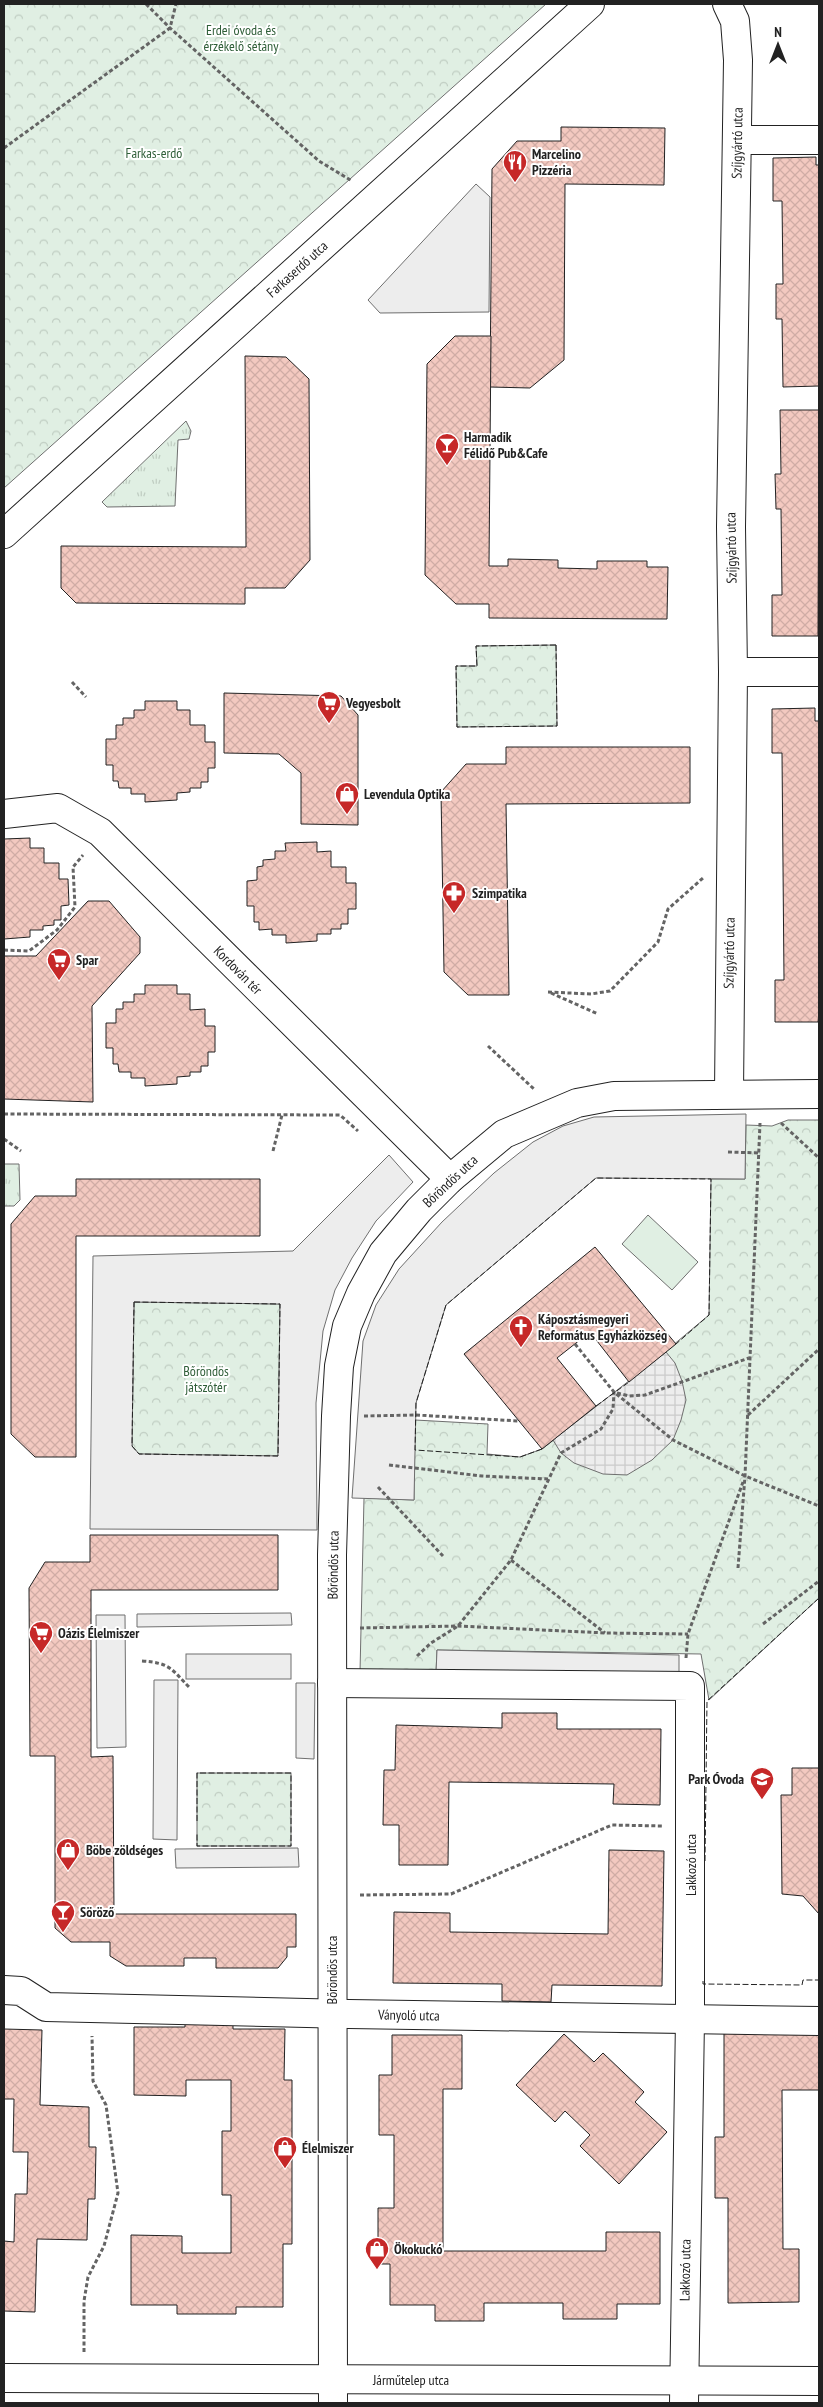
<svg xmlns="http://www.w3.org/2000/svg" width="823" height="2407" font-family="'PT Sans Narrow',sans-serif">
  <defs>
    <pattern id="grass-tufts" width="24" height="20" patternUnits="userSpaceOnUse" patternTransform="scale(1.25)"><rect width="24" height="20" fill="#e0efe3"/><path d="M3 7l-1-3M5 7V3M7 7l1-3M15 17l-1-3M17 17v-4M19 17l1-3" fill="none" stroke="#c0cdc2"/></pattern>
    <pattern id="forest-crowns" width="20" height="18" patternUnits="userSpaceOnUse" patternTransform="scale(1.25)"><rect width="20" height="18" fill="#e0efe3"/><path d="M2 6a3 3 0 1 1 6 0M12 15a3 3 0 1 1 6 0" fill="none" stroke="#c0cdc2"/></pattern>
    <pattern id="plaza-grid" width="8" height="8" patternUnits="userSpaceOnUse" patternTransform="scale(1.25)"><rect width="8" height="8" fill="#ededed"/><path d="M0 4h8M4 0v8" fill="none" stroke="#cbcbcb"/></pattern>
    <pattern id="building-cross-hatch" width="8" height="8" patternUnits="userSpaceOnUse" patternTransform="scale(1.25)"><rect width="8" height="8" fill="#f3c9c0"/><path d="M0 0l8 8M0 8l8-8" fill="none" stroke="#d0aca5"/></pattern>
  </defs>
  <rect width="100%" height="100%" fill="#fff"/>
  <g fill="url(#grass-tufts)" stroke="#6f6f6f">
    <polygon points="186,421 191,431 189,439 178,440 175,506 107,507 102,502"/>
    <polygon points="4,1164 19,1164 20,1200 14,1206 4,1206"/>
  </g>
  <g fill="url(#forest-crowns)" stroke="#6f6f6f">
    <polygon points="4,4 546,4 4,488"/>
    <polygon points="556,645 557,726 457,727 456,666 477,666 476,646"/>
    <polygon points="788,1120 819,1120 819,1598 709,1700 701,1654 437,1650 436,1673 360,1672 364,1498 414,1500 415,1420 488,1424 487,1454 520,1457 542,1449 629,1382 709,1315 711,1179 745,1179 746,1125 772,1126"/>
    <polygon points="134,1302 280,1304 278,1456 139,1454 132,1446"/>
    <rect x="197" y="1773" width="94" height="73"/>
  </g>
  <polygon fill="#e0efe3" stroke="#6f6f6f" points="648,1215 698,1262 672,1290 622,1244"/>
  <g fill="#ededed" stroke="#6f6f6f" fill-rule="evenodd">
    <polygon points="476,184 490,197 489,312 380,313 368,300"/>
    <polygon points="746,1114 745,1179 596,1178 446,1305 416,1403 414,1500 352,1498 363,1341 376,1305 399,1269 442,1222 494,1173 533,1142 563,1126 594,1117"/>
    <path d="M 389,1155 L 413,1182 L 376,1221 L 352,1258 L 335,1290 L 323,1331 L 316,1403 L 317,1530 L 90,1529 L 93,1256 L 293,1251 ZM 134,1302 L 280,1304 L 278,1456 L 139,1454 L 132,1446 Z"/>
    <polygon points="291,1613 292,1625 137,1627 137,1614"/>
    <polygon points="96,1615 125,1615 126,1747 97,1748"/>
    <polygon points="437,1650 679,1655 679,1678 436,1673"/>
    <rect x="186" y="1654" width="105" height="25"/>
    <polygon points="154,1680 178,1680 177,1840 153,1839"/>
    <polygon points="296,1683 315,1683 314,1759 296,1758"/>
    <polygon points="298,1848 299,1867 176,1868 175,1849"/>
  </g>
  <polygon fill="url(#plaza-grid)" stroke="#6f6f6f" points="666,1352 675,1363 682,1381 686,1400 681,1420 673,1440 652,1460 627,1475 603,1474 574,1463 561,1453 553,1440"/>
  <g fill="url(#building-cross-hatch)" stroke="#222">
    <polygon points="561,127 665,128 664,185 565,184 564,360 530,388 490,387 492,169 517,141 561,141"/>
    <polygon points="816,157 816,165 819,165 819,386 783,387 782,319 776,319 776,284 783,284 782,201 773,201 773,158"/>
    <polygon points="455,336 491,336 489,566 508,566 508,559 558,560 558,568 597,569 597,561 647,561 647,567 668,567 667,619 489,618 489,604 456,604 425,575 427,364"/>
    <polygon points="245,356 286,357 309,379 310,560 285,588 245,588 245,604 76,603 61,588 61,546 246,547"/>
    <polygon points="780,410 819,410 818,636 772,636 772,595 782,595 781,509 776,509 775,474 781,474"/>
    <polygon points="224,693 341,696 358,715 358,825 301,824 301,773 279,754 224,753"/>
    <polygon points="145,701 177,701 177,710 190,710 190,725 205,725 205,742 215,742 215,768 208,768 208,782 201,782 201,788 190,788 190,792 177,793 177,800 145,802 145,794 131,794 131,788 119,788 118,781 113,781 113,765 106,765 106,739 116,739 116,725 123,725 123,718 134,718 134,710 145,710"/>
    <polygon points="815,708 815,721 819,721 819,1013 818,1022 775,1022 775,980 784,980 782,753 772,753 772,709"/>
    <polygon points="506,747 690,747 690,803 506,804 509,995 468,995 444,972 441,792 466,764 506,764"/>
    <polygon points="30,838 30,848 44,848 44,863 59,863 59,879 68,879 69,905 61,906 61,920 54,920 54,925 43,926 43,930 30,930 30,937 4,939 4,839"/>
    <polygon points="317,842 317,852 331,851 331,867 346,867 346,883 356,883 356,909 348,909 348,924 341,924 341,929 331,929 331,934 317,934 317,941 286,943 286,935 272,935 272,929 259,930 259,922 254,922 254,906 247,906 247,881 257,880 257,867 263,866 263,860 275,859 275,851 286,851 285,843"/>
    <polygon points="88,901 109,901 140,937 140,953 92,1006 93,1102 4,1099 4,956 36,956"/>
    <polygon points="145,985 177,985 177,994 190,994 190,1010 205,1009 205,1026 215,1026 215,1052 208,1052 208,1066 201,1066 201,1072 190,1072 190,1076 177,1077 177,1084 145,1086 145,1078 131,1078 131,1072 119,1072 118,1064 113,1064 113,1048 106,1048 106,1023 116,1023 116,1009 123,1009 123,1002 134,1002 134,994 145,994"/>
    <polygon points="76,1179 260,1179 260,1236 76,1236 76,1457 35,1457 11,1434 11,1224 35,1196 76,1196"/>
    <polygon points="595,1247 676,1344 629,1382 590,1332 557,1358 596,1406 542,1449 464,1354"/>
    <polygon points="90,1535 278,1535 278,1590 91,1590 91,1757 113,1756 114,1914 296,1914 296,1947 287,1947 287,1957 278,1968 216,1968 216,1958 184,1958 184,1966 126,1966 110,1956 110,1942 71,1942 55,1928 55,1756 30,1756 29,1588 45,1562 90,1562"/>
    <polygon points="502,1713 557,1713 557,1729 661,1729 660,1805 613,1804 614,1784 449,1782 448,1865 399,1865 399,1825 383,1825 384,1770 395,1770 396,1725 502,1728"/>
    <polygon points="792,1768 819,1768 819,1914 803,1896 782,1894 781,1795 792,1795"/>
    <polygon points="609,1850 664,1851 662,1986 552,1985 551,2002 502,2001 502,1984 393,1983 394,1912 450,1913 450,1932 608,1934"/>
    <polygon points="185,2017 233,2017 233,2029 285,2029 284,2080 292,2080 292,2244 283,2244 283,2307 236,2307 236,2314 177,2314 177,2305 131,2305 131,2235 182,2236 182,2253 231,2253 231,2195 222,2195 222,2131 231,2131 231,2080 186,2080 186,2096 134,2095 134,2027 185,2027"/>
    <polygon points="4,2029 42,2030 40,2105 89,2107 89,2147 96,2147 95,2199 88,2199 87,2240 37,2239 35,2312 4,2311 4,2241 14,2242 15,2194 27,2194 28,2152 13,2152 14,2099 4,2099"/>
    <polygon points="724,2032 819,2032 819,2090 782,2090 783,2249 799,2249 799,2302 728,2303 728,2198 715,2198 715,2137 724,2137"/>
    <polygon points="564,2034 594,2062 603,2053 644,2092 635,2102 667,2132 619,2184 580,2146 590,2135 565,2111 555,2122 516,2085"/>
    <polygon points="392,2035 462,2035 462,2089 443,2089 443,2251 606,2251 606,2232 660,2232 660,2304 617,2304 617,2319 563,2319 563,2303 484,2303 484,2321 435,2321 435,2305 390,2305 390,2264 378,2264 378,2208 394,2208 394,2135 379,2135 379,2075 392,2075"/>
  </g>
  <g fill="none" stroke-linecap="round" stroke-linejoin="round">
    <g stroke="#222" stroke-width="30">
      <g id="minor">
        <polyline points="727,4 735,21 738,60 731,527 733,672 729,1094"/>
        <polyline points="737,140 819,140"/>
        <polyline points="4,534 590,4"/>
        <polyline points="733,672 819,672"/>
        <polyline points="4,814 58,808 100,832 450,1179"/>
        <polyline points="332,1683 690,1686 690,2019 684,2403"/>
        <polyline points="4,1990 21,1991 46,2007 349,2014 819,2021"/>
        <polyline points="4,2378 819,2381"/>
        <polyline points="333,2403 332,1555 336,1416 339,1366 347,1326 361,1293 383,1253 419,1210 450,1179 504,1134 577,1103 614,1096 819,1094"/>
      </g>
    </g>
    <g stroke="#646464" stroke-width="3" stroke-dasharray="4 2.5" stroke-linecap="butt">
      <polyline points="146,4 170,28 319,161 352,181"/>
      <polyline points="4,148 170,28 176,4"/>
      <polyline points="72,682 86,697"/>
      <polyline points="4,950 29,951 57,930 75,907 73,867 83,855"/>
      <polyline points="548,992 591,994 610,991 658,942 668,909 703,878"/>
      <polyline points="551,993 598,1014"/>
      <polyline points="488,1046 535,1090"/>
      <polyline points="4,1114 340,1115 358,1131"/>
      <polyline points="781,1123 819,1158"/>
      <polyline points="4,1139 21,1151"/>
      <polyline points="273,1151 282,1115"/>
      <polyline points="728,1152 760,1153"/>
      <polyline points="575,1344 614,1392 673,1440 745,1476 819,1506"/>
      <polyline points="617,1393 629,1396 645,1395 749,1358"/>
      <polyline points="748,1415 819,1349"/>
      <polyline points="364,1416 416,1415 519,1421"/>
      <polyline points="389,1465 482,1476 548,1479"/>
      <polyline points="378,1487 443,1556"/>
      <polyline points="511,1560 605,1633"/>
      <polyline points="738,1568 745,1476 760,1123"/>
      <polyline points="763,1624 819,1581"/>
      <polyline points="360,1628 458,1626 606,1633 688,1634"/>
      <polyline points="417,1656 431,1643 458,1626 511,1560 561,1453 601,1429 613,1409 614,1392"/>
      <polyline points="686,1658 688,1634 743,1482"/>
      <path d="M 142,1661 C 171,1663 171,1669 190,1688"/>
      <polyline points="360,1895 451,1894 612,1825 662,1826"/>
      <polyline points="84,2352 84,2301 88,2277 104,2246 118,2193 106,2105 93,2081 92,2036"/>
    </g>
    <use href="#minor" stroke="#fff" stroke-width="28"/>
    <g stroke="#222" stroke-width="1" stroke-dasharray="6 2.5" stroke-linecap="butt">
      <polygon points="556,645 557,726 457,727 456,666 477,666 476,646"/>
      <polygon points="134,1302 280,1304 278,1456 139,1454 132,1446"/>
      <polyline points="596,1406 629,1382"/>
      <polyline points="542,1449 520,1457 415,1450 416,1403 446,1305 596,1178 711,1179 709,1315 676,1344"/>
      <polyline points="197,1821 197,1773 291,1773 291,1846 197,1846 197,1834"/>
      <polyline points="705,1861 707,1701 819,1598"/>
      <polyline points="703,1981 703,1984 802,1985 803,1980 819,1980"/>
    </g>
  </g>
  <defs>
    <g id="restaurant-pin" transform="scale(1.25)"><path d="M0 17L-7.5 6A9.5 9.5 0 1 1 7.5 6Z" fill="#c62828" stroke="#fff"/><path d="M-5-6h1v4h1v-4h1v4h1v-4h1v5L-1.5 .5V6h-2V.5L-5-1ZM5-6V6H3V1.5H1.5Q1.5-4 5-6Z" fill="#fff"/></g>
    <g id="bar-pin" transform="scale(1.25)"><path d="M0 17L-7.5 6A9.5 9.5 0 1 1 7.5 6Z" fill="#c62828" stroke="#fff"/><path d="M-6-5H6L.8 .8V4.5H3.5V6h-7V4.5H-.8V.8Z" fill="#fff"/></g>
    <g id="supermarket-pin" transform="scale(1.25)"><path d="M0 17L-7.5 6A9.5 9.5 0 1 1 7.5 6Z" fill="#c62828" stroke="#fff"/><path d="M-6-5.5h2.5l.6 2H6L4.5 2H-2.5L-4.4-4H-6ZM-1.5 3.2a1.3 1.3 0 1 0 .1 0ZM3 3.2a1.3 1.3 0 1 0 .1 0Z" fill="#fff"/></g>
    <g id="shop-pin" transform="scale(1.25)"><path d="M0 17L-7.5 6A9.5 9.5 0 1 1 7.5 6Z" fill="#c62828" stroke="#fff"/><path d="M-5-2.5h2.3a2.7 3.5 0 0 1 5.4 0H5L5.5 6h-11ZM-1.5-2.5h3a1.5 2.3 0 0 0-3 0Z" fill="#fff"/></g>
    <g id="pharmacy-pin" transform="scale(1.25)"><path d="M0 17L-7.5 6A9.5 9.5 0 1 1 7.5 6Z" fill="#c62828" stroke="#fff"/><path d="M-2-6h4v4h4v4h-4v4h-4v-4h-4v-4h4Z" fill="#fff"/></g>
    <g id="church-pin" transform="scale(1.25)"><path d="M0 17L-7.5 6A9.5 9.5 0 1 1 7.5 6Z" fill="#c62828" stroke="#fff"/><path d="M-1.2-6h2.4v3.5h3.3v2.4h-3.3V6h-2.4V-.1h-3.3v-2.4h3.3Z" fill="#fff"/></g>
    <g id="school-pin" transform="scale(1.25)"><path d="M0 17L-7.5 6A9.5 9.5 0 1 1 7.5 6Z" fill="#c62828" stroke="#fff"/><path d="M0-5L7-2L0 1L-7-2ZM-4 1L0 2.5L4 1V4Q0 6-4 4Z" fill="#fff"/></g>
  </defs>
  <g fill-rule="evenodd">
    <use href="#restaurant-pin" x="515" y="162"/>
    <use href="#bar-pin" x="447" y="445"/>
    <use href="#supermarket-pin" x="329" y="703"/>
    <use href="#shop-pin" x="347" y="794"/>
    <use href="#pharmacy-pin" x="454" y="893"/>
    <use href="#supermarket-pin" x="59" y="960"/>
    <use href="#church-pin" x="521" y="1327"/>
    <use href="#supermarket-pin" x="41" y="1633"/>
    <use href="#school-pin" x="762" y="1779"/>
    <use href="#shop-pin" x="68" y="1850"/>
    <use href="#bar-pin" x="63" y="1912"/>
    <use href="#shop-pin" x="285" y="2148"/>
    <use href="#shop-pin" x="377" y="2249"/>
  </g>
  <g text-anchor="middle" stroke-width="4" stroke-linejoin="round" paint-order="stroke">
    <g font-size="14" fill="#2f5e38" stroke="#fff">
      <text x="241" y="35">Erdei óvoda és<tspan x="241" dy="16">érzékelő sétány</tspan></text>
      <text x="154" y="158">Farkas-erdő</text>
      <text x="206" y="1376">Bőröndös<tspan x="206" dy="16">játszótér</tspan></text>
    </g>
    <g font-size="14" fill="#222" stroke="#fff">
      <text transform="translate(737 143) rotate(-89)" y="5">Szíjgyártó utca</text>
      <text transform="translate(297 269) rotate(-42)" y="5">Farkaserdő utca</text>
      <text transform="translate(731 548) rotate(-91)" y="5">Szíjgyártó utca</text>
      <text transform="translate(729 953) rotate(-89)" y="5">Szíjgyártó utca</text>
      <text transform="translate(238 970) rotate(45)" y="5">Kordován tér</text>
      <text transform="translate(450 1181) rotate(-43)" y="5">Bőröndös utca</text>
      <text transform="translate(333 1565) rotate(-89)" y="5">Bőröndös utca</text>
      <text transform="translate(691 1865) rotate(-90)" y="5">Lakkozó utca</text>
      <text transform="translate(332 1970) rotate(-90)" y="5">Bőröndös utca</text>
      <text transform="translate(409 2015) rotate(1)" y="5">Ványoló utca</text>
      <text transform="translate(685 2270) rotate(-89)" y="5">Lakkozó utca</text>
      <text x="411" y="2385">Járműtelep utca</text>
    </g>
    <g font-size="14" font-weight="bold" fill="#222" stroke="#fff" text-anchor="start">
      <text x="532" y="159">Marcelino<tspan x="532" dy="16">Pizzéria</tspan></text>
      <text x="464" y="442">Harmadik<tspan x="464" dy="16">Félidő Pub&amp;Cafe</tspan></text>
      <text x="346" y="708">Vegyesbolt</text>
      <text x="364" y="799">Levendula Optika</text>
      <text x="472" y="898">Szimpatika</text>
      <text x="76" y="965">Spar</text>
      <text x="538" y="1324">Káposztásmegyeri<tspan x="538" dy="16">Református Egyházközség</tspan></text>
      <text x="58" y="1638">Oázis Élelmiszer</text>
      <text x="744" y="1784" text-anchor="end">Park Óvoda</text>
      <text x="86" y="1855">Böbe zöldséges</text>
      <text x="80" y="1917">Söröző</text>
      <text x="302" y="2153">Élelmiszer</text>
      <text x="394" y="2254">Ökokuckó</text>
    </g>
  </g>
  <rect width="823" height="2407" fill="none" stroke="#222222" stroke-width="10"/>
  <g transform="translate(778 45)" stroke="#ffffff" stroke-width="4" paint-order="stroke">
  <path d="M0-4L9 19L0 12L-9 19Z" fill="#222222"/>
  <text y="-8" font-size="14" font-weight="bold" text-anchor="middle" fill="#222222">N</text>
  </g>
</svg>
